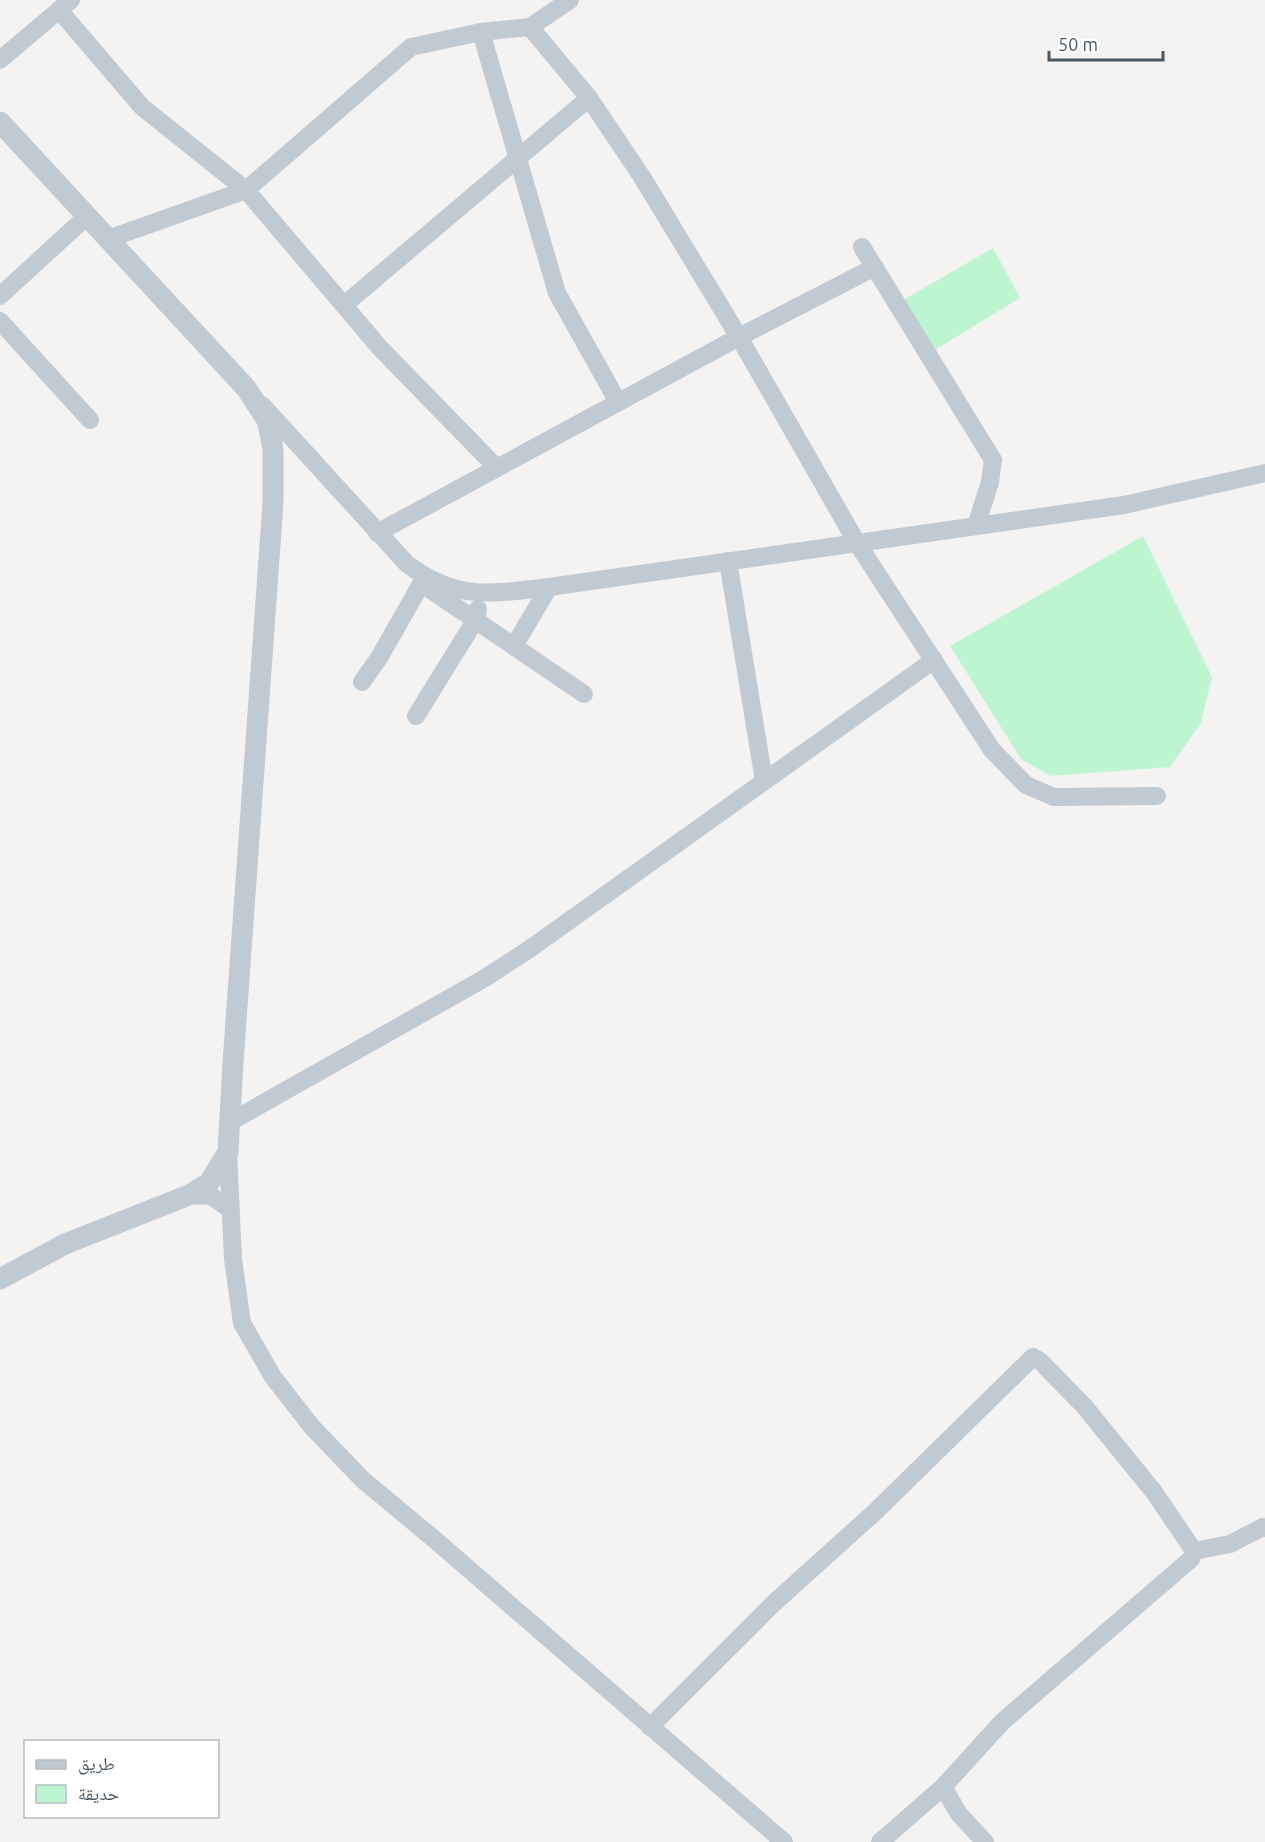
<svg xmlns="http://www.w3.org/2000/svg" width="1265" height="1842" font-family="Ubuntu,'Noto Naskh Arabic',sans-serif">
  <rect width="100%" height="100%" fill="#f5f2f2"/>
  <g fill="#bef5d1">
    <polygon points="993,248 1020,298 933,351 903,300"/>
    <polygon points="1143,536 1212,677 1201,723 1170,767 1051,776 1021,759 950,646"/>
  </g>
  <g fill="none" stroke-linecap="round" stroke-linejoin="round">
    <g stroke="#bfcad3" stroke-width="18">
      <polyline points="59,10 142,107 246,190 380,348 497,468"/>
      <polyline points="530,27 589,98 642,177 739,337 857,543 992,750 1026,785 1054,797 1157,796"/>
      <polyline points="481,32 557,293 618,402"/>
      <polyline points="0,60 71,0"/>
      <polyline points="108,239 246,190 411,47 481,32 530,27 570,0"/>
      <polyline points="862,247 993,460 990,482 976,526"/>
      <polyline points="0,296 87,216"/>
      <polyline points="344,305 589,98"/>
      <polyline points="0,321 90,420"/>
      <path d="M 262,405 L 407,564 C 457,601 491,594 549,587 L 1124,505 L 1265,473"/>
      <polyline points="377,533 739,337 875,267"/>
      <polyline points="728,561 764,781"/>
      <polyline points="425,586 584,694"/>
      <polyline points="514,646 549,587"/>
      <polyline points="362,682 379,658 425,577"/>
      <polyline points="416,716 476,619 478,609"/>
      <polyline points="230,1122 485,978 531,948 934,660"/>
      <polyline points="228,1152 233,1259 242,1323 273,1377 312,1427 363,1480 434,1539 784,1842"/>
      <polyline points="189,1195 211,1196 230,1209"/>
      <polyline points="1194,1551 1230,1544 1263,1527 1265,1528"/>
      <polyline points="650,1727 774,1603 876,1511 1033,1357 1040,1361 1084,1406 1154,1492 1194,1551 1191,1559 1002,1722 943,1787 880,1842"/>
      <polyline points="943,1787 959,1814 985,1842"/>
    </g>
    <polyline stroke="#bfcad3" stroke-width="21" points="0,122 246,388 267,420 271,438 273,450 273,503 233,1063 228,1152 209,1183 189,1195 65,1244 0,1279"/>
  </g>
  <rect x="24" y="1740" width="195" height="78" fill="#ffffff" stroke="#b6bcc0" stroke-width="1.5"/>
  <rect x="36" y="1760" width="30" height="9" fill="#bfcad3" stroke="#b6bcc0" stroke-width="1.5"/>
  <text x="78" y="1770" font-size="18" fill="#485762">طريق</text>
  <rect x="36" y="1785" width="30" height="18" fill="#bef5d1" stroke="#b6bcc0" stroke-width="1.5"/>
  <text x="78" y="1800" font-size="18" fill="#485762">حديقة</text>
  <path d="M1049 51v9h114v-9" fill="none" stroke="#485762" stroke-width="3"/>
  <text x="1058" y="51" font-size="18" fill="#485762" stroke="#ffffff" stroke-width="4.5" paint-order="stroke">50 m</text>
</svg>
